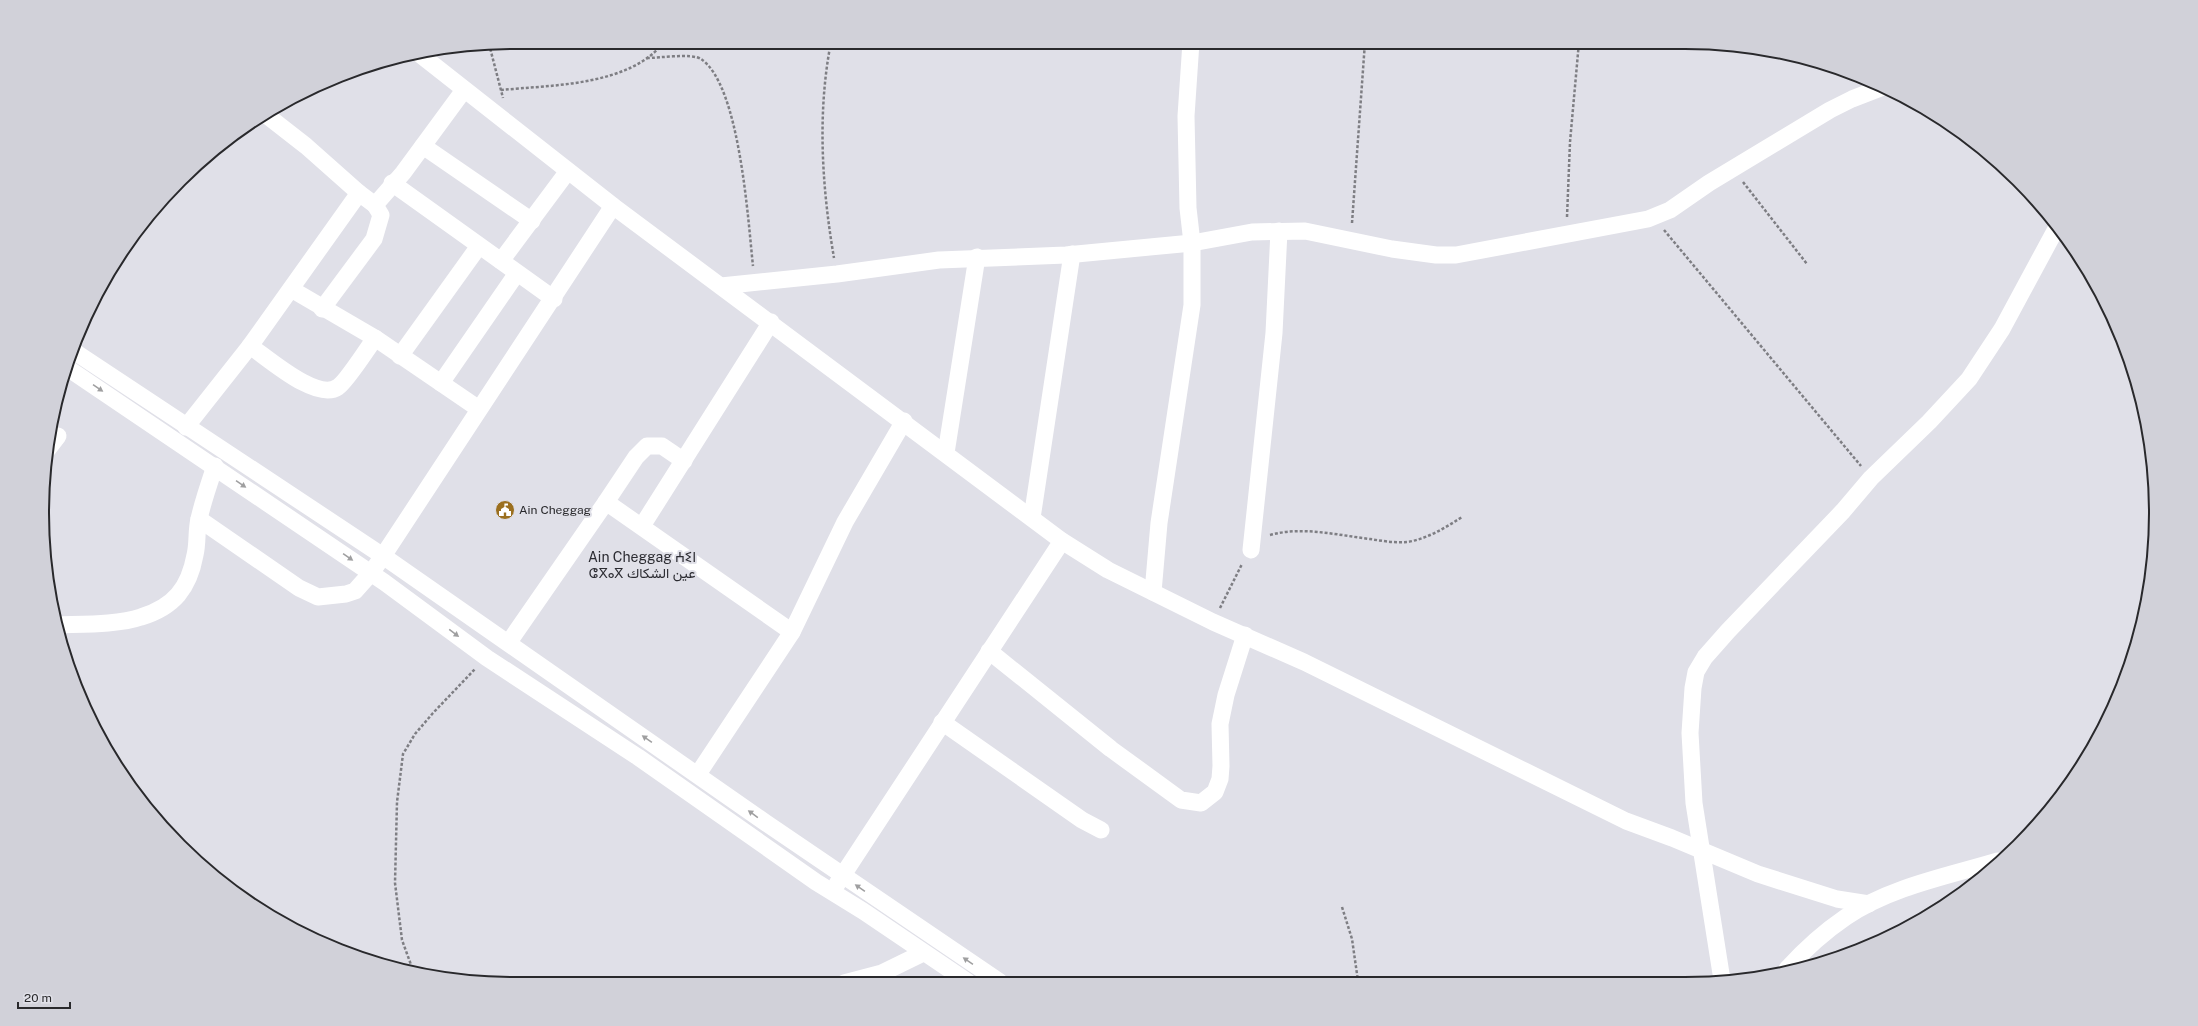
<svg xmlns="http://www.w3.org/2000/svg" width="2198" height="1026" font-family="'Public Sans',Vazirmatn,'Noto Sans Tifinagh',sans-serif">
  <rect width="100%" height="100%" fill="#e0e0e8"/>
  <g fill="none" stroke-linecap="round" stroke-linejoin="round">
    <g stroke="#7e7e83" stroke-width="2.5" stroke-dasharray="3 2" stroke-linecap="butt">
      <path d="M 831,42 C 817,113 822,188 834,258"/>
      <polyline points="489,44 503,98"/>
      <path d="M 647,58 C 659,58 692,53 701,59 C 740,85 748,221 753,266"/>
      <path d="M 501,90 C 552,85 630,86 664,42"/>
      <polyline points="1743,182 1807,264"/>
      <polyline points="1567,217 1570,142 1579,42"/>
      <polyline points="1352,223 1365,42"/>
      <polyline points="1664,230 1861,466"/>
      <path d="M 1270,535 C 1303,526 1336,535 1370,539 C 1382,541 1395,543 1407,542 C 1427,539 1445,528 1462,517"/>
      <polyline points="1220,608 1242,564"/>
      <polyline points="1342,907 1352,939 1358,981"/>
      <polyline points="414,973 402,940 395,883 397,802 403,754 415,734 433,713 475,669"/>
    </g>
    <g stroke="#fff" stroke-width="17">
      <polyline points="417,52 613,206 1062,541 1108,570 1213,622 1304,662 1626,821 1672,838 1758,874 1837,899 1869,904"/>
      <polyline points="265,114 306,146 359,193"/>
      <polyline points="423,146 532,221"/>
      <polyline points="392,183 554,299"/>
      <polyline points="501,261 568,171"/>
      <polyline points="721,286 837,274 939,260 1066,255 1192,243 1252,232 1305,231 1392,249 1436,255 1456,255 1648,219 1670,210 1709,183 1830,110 1852,99 1883,87"/>
      <polyline points="291,289 375,338 479,409"/>
      <polyline points="322,309 374,239 381,215 375,205"/>
      <path d="M 250,346 C 268,358 317,402 338,387 C 346,382 368,348 375,338"/>
      <polyline points="72,350 383,556 766,823 1000,982"/>
      <polyline points="400,356 479,246"/>
      <polyline points="66,367 384,582 487,658 638,757 816,882 863,911 968,982"/>
      <polyline points="441,383 517,273"/>
      <polyline points="186,427 250,346 359,193 375,205 403,173 464,90"/>
      <polyline points="48,449 58,436"/>
      <polyline points="946,453 977,257"/>
      <polyline points="606,502 636,457 647,446 662,446 684,461"/>
      <polyline points="1032,518 1072,254"/>
      <polyline points="199,519 299,588 318,597 346,594 355,591 371,573 383,556 613,206"/>
      <polyline points="642,526 771,322"/>
      <polyline points="1251,550 1274,333 1279,231"/>
      <polyline points="1153,592 1159,523 1192,305 1192,243 1188,208 1186,116 1191,42"/>
      <path d="M 56,625 C 81,624 118,625 141,617 C 174,607 189,588 195,555 C 198,543 196,531 199,519 C 203,501 209,484 215,466"/>
      <polyline points="509,642 606,502 792,632"/>
      <polyline points="989,651 1111,749 1181,800 1201,803 1215,792 1220,779 1221,766 1220,724 1226,695 1245,635"/>
      <polyline points="942,722 1082,820 1101,830"/>
      <polyline points="698,774 792,632 845,522 904,421"/>
      <polyline points="837,884 1062,541"/>
      <path d="M 1787,969 C 1805,949 1824,932 1846,917 C 1890,887 1948,876 1998,861"/>
      <polyline points="1722,980 1694,803 1690,733 1693,688 1696,672 1705,657 1728,631 1843,511 1871,478 1929,422 1969,379 2002,329 2057,227"/>
      <polyline points="844,983 882,973 923,953"/>
    </g>
  </g>
  <defs><path id="oneway-solid" d="M-6-.8H1V-3.2L6.5 0L1 3.2V.8H-6Z"/></defs>
  <g fill="#9f9fa0">
    <use href="#oneway-solid" transform="translate(98 388) rotate(34)"/>
    <use href="#oneway-solid" transform="translate(241 484) rotate(34)"/>
    <use href="#oneway-solid" transform="translate(348 557) rotate(35)"/>
    <use href="#oneway-solid" transform="translate(454 633) rotate(37)"/>
    <use href="#oneway-solid" transform="translate(647 739) rotate(-145)"/>
    <use href="#oneway-solid" transform="translate(753 814) rotate(-144)"/>
    <use href="#oneway-solid" transform="translate(860 888) rotate(-145)"/>
    <use href="#oneway-solid" transform="translate(968 961) rotate(-146)"/>
  </g>
  <defs>
    <g id="civic-disc" transform="scale(1)"><circle r="9.5" fill="#9b6f1e" stroke="#e0e0e8"/><path d="M-.6-6.5H3V-4.5H.6V-3L4-1V1h2V6H-6V1h2V-1L-.6-3ZM-1.2 2.5V6h2.4V2.5Z" fill="#fff"/></g>
  </defs>
  <g fill-rule="evenodd">
    <use href="#civic-disc" x="505" y="510"/>
  </g>
  <g text-anchor="middle" stroke-width="4" stroke-linejoin="round" paint-order="stroke">
    <g font-size="12" fill="#29292c" stroke="#e0e0e8" text-anchor="start">
      <text x="519" y="514">Ain Cheggag</text>
    </g>
    <g font-size="14" fill="#2c2c32" stroke="#e0e0e8">
      <text x="642" y="562">Ain Cheggag ⵄⵉⵏ<tspan x="642" dy="16">ⵛⴳⴰⴳ عين الشكاك</tspan></text>
    </g>
  </g>
  <path d="M0 0H2198V1026H0ZM513 49H1685A464 464 0 0 1 2149 513V513A464 464 0 0 1 1685 977H513A464 464 0 0 1 49 513V513A464 464 0 0 1 513 49Z" fill="#d1d1d9" fill-rule="evenodd"/>
  <path fill="none" stroke="#29292c" stroke-width="2" d="M513 49H1685A464 464 0 0 1 2149 513V513A464 464 0 0 1 1685 977H513A464 464 0 0 1 49 513V513A464 464 0 0 1 513 49Z"/>
  <path d="M18 1002v6h52v-6" fill="none" stroke="#29292c" stroke-width="2"/>
  <text x="24" y="1002" font-size="12" fill="#29292c" stroke="#e0e0e8" stroke-width="3" paint-order="stroke">20 m</text>
</svg>
